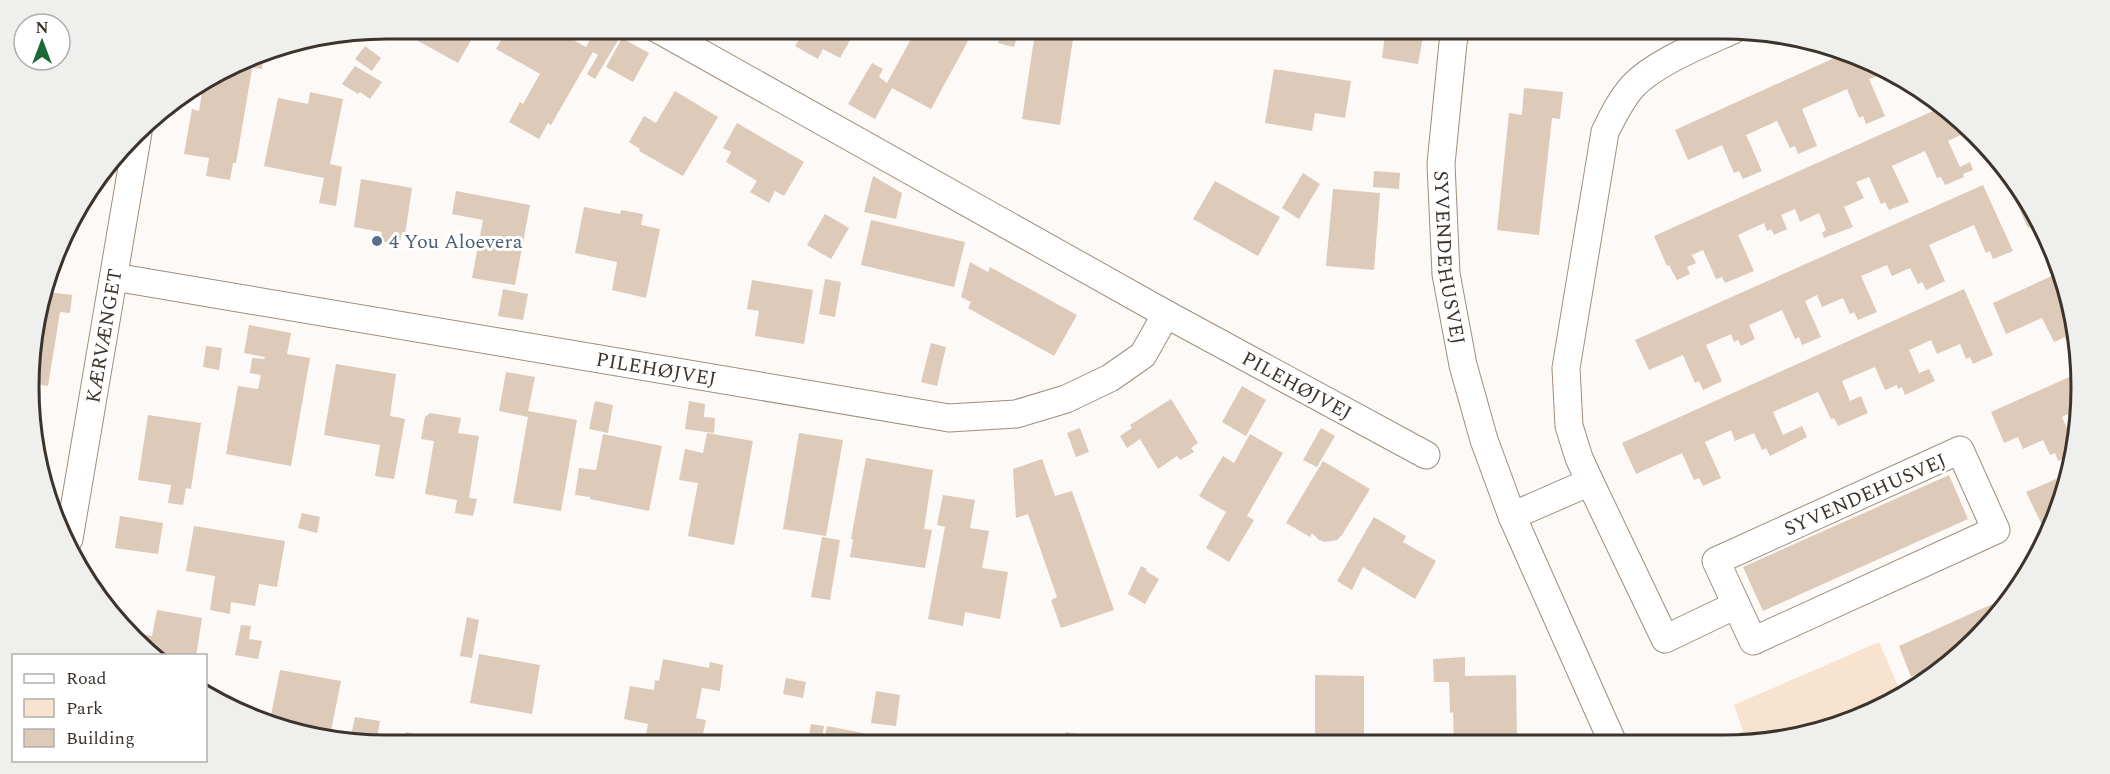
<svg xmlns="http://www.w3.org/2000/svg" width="2110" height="774" font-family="Spectral,serif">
  <rect width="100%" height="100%" fill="#fdf9f6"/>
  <polygon fill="#f8e3cf" points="1879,642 1902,695 1881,709 1770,742 1717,743 1743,731 1734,705"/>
  <g fill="#ddcab9">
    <polygon points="401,28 478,28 458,63 400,31"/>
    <polygon points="508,28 553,28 586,47 596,28 606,28 620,37 595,79 587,74 598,55 593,52 551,125 548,123 539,139 509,122 520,102 523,104 540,74 496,49"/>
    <polygon points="795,28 857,28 840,58 823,49 818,59 795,46 801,36 793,32"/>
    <polygon points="917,28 945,28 968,41 931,109 892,88 875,119 848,104 872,63 883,69 879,77 887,83"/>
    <polygon points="1002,28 1020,28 1014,47 998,43"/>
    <polygon points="1042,28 1068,28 1067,38 1073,39 1060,125 1022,119 1035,33 1041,34"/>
    <polygon points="1221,28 1251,28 1250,36 1221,32"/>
    <polygon points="1357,28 1389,28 1388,32 1423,37 1418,64 1382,58 1385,34"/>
    <polygon points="622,38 649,53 633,82 606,67"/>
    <polygon points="365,46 381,58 372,71 355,59"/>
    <polygon points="1843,54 1882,74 1869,79 1885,116 1866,124 1863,116 1859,118 1847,89 1802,109 1817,146 1798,154 1795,146 1790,148 1777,121 1746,135 1762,171 1743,179 1739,171 1734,173 1722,145 1688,160 1675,130"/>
    <polygon points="257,56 263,57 262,69 240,66"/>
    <polygon points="355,66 382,82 370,99 360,92 358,94 342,84"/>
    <polygon points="238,67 252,69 236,163 233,163 230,180 206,176 209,158 184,154 192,109 199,111 203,87"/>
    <polygon points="1274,69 1351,81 1345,118 1315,113 1312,131 1265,123"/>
    <polygon points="1524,88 1563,92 1560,119 1552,118 1539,235 1497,230 1509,113 1522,115"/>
    <polygon points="675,91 718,117 683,176 639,151 640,149 629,142 644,116 656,123"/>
    <polygon points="310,92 343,99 330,164 342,167 336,206 319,203 324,178 264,166 278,98 308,104"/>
    <polygon points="1944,106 1967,132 1948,141 1960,167 1970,162 1973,170 1963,174 1964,177 1945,185 1941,177 1937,178 1925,151 1892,166 1909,202 1889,210 1885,202 1881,204 1869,177 1856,182 1864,198 1844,207 1853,227 1824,238 1822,233 1826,230 1819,213 1800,222 1795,209 1781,215 1787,229 1774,235 1771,229 1767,231 1764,223 1738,235 1754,271 1725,283 1722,277 1716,279 1703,250 1692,255 1696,263 1687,267 1690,274 1677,280 1669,265 1667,266 1654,236"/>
    <polygon points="737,123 804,162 784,196 775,191 769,203 750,192 757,181 726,162 731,152 723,148"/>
    <polygon points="1374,171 1400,173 1399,189 1373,187"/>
    <polygon points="1303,173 1320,184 1299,219 1282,208"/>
    <polygon points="873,176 902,193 896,219 864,212"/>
    <polygon points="361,179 412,188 405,235 401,235 400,244 380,241 382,232 354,227"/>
    <polygon points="1215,181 1280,217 1258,256 1193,219"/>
    <polygon points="1983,185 2013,251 1993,259 1990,251 1986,253 1974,225 1929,245 1945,281 1926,290 1922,282 1918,284 1910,268 1892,276 1887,265 1861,276 1877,312 1858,320 1854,312 1850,314 1843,298 1822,307 1817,295 1805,301 1821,337 1802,345 1799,337 1795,339 1782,310 1749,325 1755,339 1741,346 1738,340 1734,342 1731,334 1706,345 1722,381 1703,390 1699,381 1695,383 1683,355 1649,370 1635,340"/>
    <polygon points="1333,189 1380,193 1374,270 1326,266"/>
    <polygon points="456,191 530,205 515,285 472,278 483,220 452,214"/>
    <polygon points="2021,194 2034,208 2039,223 2028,228 2014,197"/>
    <polygon points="584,207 620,214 621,210 643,214 641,225 660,229 646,298 612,290 617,262 575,253"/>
    <polygon points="825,214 849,228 831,259 807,245"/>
    <polygon points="871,220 965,242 954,287 861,265"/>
    <polygon points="970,262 988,272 990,267 1077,315 1054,356 968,308 971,302 961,297"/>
    <polygon points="2056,274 2078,341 2078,345 2074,347 2070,339 2066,341 2065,337 2054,342 2042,318 2006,334 1993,303"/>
    <polygon points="825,279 841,282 835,317 819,314"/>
    <polygon points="752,280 813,290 804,344 755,336 759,311 747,309"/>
    <polygon points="503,289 528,294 523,320 498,316"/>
    <polygon points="1964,289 1993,355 1973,364 1970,357 1966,359 1960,344 1937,354 1931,340 1909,350 1919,373 1929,369 1935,381 1905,395 1902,387 1898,389 1897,385 1885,390 1875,367 1842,381 1850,401 1861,396 1868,413 1838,426 1834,418 1831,419 1818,392 1773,412 1783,435 1802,426 1807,437 1770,456 1766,448 1762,450 1754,433 1735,441 1731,430 1705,442 1721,478 1703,486 1699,478 1694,480 1682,453 1636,474 1622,443"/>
    <polygon points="48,292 72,295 70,313 60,312 48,386 33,383 32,340"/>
    <polygon points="249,325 291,333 287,354 310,358 291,466 226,454 238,386 258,389 261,375 250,373 252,358 264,359 265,357 244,353"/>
    <polygon points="931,343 946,347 937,386 921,382"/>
    <polygon points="206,346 222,348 219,370 203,367"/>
    <polygon points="336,364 396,374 390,416 405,419 394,479 375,476 380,445 324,435"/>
    <polygon points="506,372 535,377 528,411 577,420 561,511 513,503 528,417 499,411"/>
    <polygon points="2076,374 2074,411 2062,417 2072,440 2071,455 2058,461 2055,453 2050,455 2043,440 2023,449 2018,437 2004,443 1991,412"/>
    <polygon points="1242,386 1266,400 1246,436 1222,422"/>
    <polygon points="1171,399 1198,443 1191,448 1194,452 1180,460 1177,456 1158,469 1140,439 1127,448 1120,436 1132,428 1130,425"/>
    <polygon points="595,401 613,405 608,433 589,429"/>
    <polygon points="689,401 705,404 704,417 715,418 714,433 685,429"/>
    <polygon points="430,413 461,418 458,433 479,436 469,498 477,499 473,516 455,513 457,500 425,494 434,441 421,439 425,417"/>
    <polygon points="148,415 201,423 191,489 186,488 183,505 168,503 171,485 138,480"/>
    <polygon points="1080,428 1089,452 1076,457 1067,433"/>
    <polygon points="1321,428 1335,436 1317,467 1303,460"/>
    <polygon points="707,433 753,441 734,545 688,536 698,483 679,480 685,449 703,453"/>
    <polygon points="799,433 843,440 826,536 783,529"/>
    <polygon points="603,434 662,446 649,511 590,499 590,497 575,495 579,468 596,470"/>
    <polygon points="1250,434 1283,453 1247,516 1254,520 1229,562 1206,548 1226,512 1199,496 1223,456 1234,463"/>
    <polygon points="866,458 933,470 924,529 932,530 925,568 850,557 853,539 851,539"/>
    <polygon points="1042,459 1055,496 1072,491 1114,610 1061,628 1051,600 1057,597 1028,514 1016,518 1013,469"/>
    <polygon points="1323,461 1370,489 1342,535 1337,540 1325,542 1319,540 1312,533 1310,537 1286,523"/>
    <polygon points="2070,473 2069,480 2046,533 2026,492"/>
    <polygon points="1949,475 1968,519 1763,611 1743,567"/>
    <polygon points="943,495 975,500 970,528 989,531 982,568 1008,572 1000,619 965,612 963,626 928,619 945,527 937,525"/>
    <polygon points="302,513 320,517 317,533 298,528"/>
    <polygon points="120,516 163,523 158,554 115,548"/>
    <polygon points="1374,517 1406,536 1403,542 1436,561 1415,599 1363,567 1352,590 1337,581"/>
    <polygon points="194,526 285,541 277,587 259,584 255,606 231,602 230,614 210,610 215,576 186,571"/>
    <polygon points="822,537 840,540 830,600 811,597"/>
    <polygon points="1141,566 1147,569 1146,571 1159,579 1145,604 1128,594"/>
    <polygon points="2008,597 1960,656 1931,675 1928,669 1911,677 1899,646"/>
    <polygon points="157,610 202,618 196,656 154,656 133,633 152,636"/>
    <polygon points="467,617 479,620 472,658 460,656"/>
    <polygon points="241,625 251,626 249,639 262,641 258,659 235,655"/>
    <polygon points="479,654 540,665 532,714 470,703"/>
    <polygon points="1465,657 1465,676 1516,675 1517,743 1454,743 1453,712 1450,713 1449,682 1434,682 1433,659"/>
    <polygon points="663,659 709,668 710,662 723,665 720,691 702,688 696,718 706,720 702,739 692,737 691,745 644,745 648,724 624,719 630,686 654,690 655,680 659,681"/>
    <polygon points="280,670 341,681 330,736 281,727 270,721"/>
    <polygon points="1315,675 1364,676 1364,743 1315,743"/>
    <polygon points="786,678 806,682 803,698 783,694"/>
    <polygon points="876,691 900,695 896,726 871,723"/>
    <polygon points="355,717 380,721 376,744 350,741"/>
    <polygon points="811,724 824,726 821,745 807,745"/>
    <polygon points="827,726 878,736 876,744 823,745"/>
    <polygon points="406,732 433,737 431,745 404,745"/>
    <polygon points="1066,732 1129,743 1129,744 1064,744"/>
    <polygon points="1155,736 1171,738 1170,744 1153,744"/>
  </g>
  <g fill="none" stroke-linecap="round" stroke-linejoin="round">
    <g stroke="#9f8e7d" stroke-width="29">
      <g id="minor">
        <path id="s1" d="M 656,28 L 1166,314 L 1426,455"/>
        <path id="s2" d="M 1456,28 L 1453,43 L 1441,164 L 1446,274 L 1463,365 L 1484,440 L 1512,516 L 1613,743"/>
        <path id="s3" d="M 114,277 L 949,418 L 1016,414 L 1066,399 L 1110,378 L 1143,355 L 1166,314"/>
        <polygon points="1960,450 1996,530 1753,641 1716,561"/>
        <polyline points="1590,482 1665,639 1736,605"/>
        <path d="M 1512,516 L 1590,482 L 1579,458 L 1569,426 L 1566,368 L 1605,132 C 1613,116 1620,101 1632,87 C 1654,63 1702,44 1733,30"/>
        <path id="s4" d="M 69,539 L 138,132"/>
      </g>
    </g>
    <use href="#minor" stroke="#fff" stroke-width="27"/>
  </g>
  <circle fill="#5c6f8a" stroke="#fff" stroke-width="2" cx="377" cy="241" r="6"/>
  <g text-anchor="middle" stroke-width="6" stroke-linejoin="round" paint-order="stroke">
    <g font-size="20" fill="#4e5e75" stroke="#fff" text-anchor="start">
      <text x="389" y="248">4 You Aloevera</text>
    </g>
    <g font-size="20" fill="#3b332c" stroke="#fff">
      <text dy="7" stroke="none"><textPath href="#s2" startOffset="231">SYVENDEHUSVEJ</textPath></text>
      <text dy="7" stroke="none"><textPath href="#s4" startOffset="206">KÆRVÆNGET</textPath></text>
      <text dy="7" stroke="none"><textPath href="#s3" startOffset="550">PILEHØJVEJ</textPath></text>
      <text dy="7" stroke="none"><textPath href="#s1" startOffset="734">PILEHØJVEJ</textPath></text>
      <text transform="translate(1865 494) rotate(-24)" y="7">SYVENDEHUSVEJ</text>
    </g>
  </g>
  <path d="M0 0H2110V774H0ZM387 39H1723A348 348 0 0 1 2071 387V387A348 348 0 0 1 1723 735H387A348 348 0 0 1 39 387V387A348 348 0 0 1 387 39Z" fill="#efefee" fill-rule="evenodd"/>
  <path fill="none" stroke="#3b332c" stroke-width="3" d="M387 39H1723A348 348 0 0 1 2071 387V387A348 348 0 0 1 1723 735H387A348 348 0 0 1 39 387V387A348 348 0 0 1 387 39Z"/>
  <rect x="12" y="654" width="195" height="108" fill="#ffffff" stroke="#b1adab" stroke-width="1.5"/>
  <rect x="24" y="674" width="30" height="9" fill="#ffffff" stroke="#b1adab" stroke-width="1.5"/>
  <text x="66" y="684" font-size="18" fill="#3b332c">Road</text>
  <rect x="24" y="699" width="30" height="18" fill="#f8e3cf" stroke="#b1adab" stroke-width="1.5"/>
  <text x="66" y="714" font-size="18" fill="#3b332c">Park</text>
  <rect x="24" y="729" width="30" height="18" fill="#ddcab9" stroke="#b1adab" stroke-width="1.5"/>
  <text x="66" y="744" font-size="18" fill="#3b332c">Building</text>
  <g transform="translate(42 42)"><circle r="28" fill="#ffffff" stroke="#b1adab" stroke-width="1.5"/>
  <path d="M0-4.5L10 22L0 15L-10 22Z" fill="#1c6837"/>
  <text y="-9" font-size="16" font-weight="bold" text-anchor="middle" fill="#3b332c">N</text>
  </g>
</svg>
